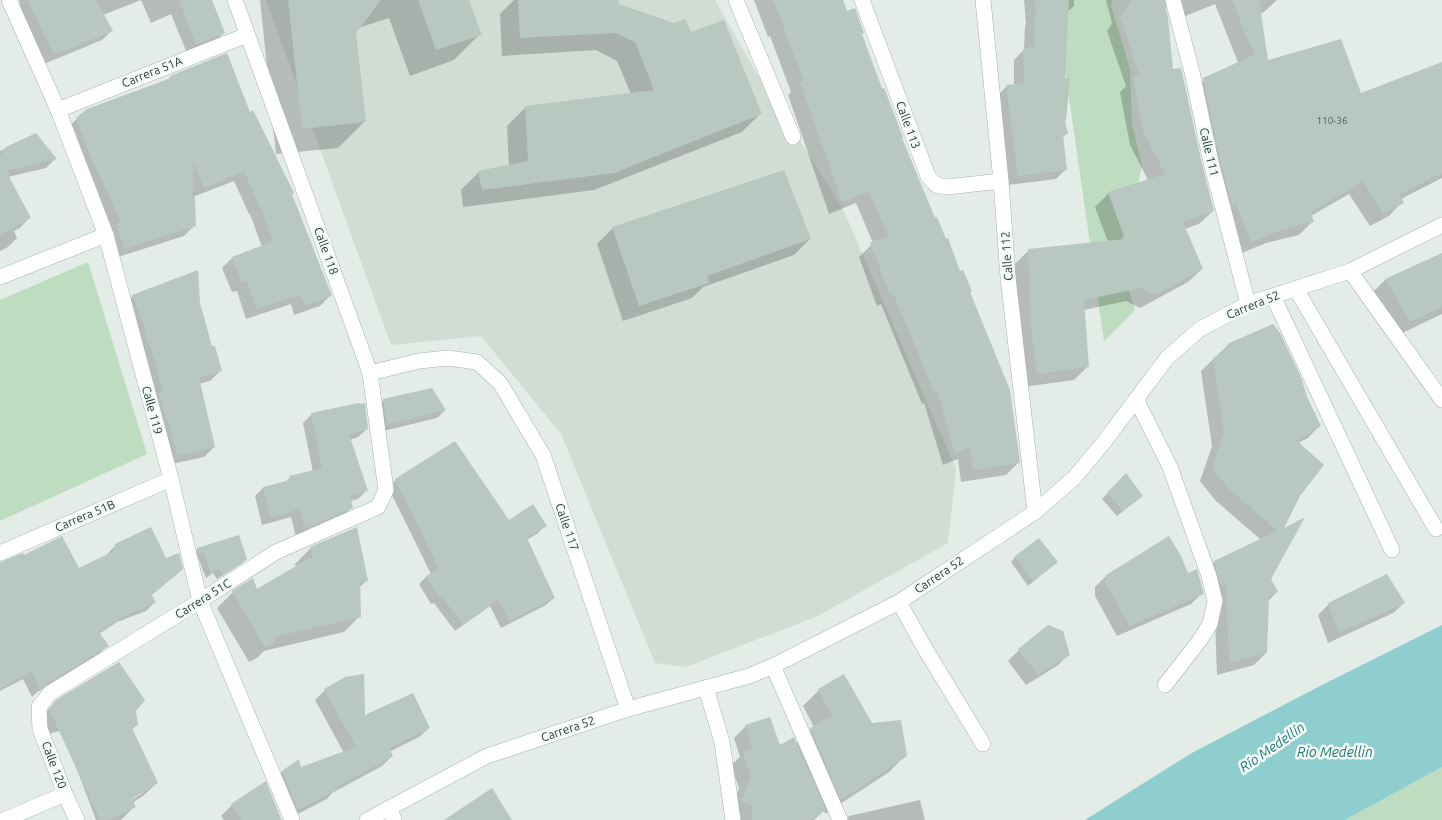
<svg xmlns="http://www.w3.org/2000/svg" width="1442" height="820" font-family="Ubuntu,sans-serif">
  <rect width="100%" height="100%" fill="#e3ece6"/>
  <polygon fill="#d1dcd5" points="266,0 715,0 754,69 842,207 956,469 948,543 818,616 686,667 655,663 561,434 481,336 391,345"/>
  <g fill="#bddcc0">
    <polygon points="1055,0 1112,0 1111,6 1130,69 1132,124 1142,165 1134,204 1117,253 1135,310 1104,341"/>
    <polygon points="88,262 147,454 0,521 0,300"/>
    <polygon points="1442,767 1442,820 1345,820"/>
  </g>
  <polygon fill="#8ecece" points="1442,625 1442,767 1345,820 1085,820 1190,754 1320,686"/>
  <g fill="#0003" fill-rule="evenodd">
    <polygon points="19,0 208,0 224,33 214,42 187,53 171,14 151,23 141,0 103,15 111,31 102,40 44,64 17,6 20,3"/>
    <polygon points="260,0 468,0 480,34 454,60 410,76 389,18 358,28 354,33 364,122 338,148 276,154"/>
    <polygon points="514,0 617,0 618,5 690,34 760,114 742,132 594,190 463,207 461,190 479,172 509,166 507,126 525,108 631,94 617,61 596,50 502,56 500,14"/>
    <polygon points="754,0 841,0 846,13 861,34 901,138 934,220 969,293 1018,463 1006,475 961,482 958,459 943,465 924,403 922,404 881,304 877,306 859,257 873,243 856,203 829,214 788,95 791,92 770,36 768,37"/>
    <polygon points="1024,0 1074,0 1074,6 1067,12 1064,80 1064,122 1066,134 1062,138 1066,169 1056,179 1008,185 997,96 1007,86 1014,85 1014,60 1024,50 1025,26 1026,24"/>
    <polygon points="1106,0 1277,0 1264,12 1260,14 1267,62 1361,95 1442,63 1442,178 1401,199 1402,202 1389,216 1370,226 1349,194 1311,216 1313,221 1299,235 1266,243 1237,255 1190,94 1204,80 1241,70 1215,4 1171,22 1167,7 1163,5 1172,71 1213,211 1199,224 1185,229 1202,269 1188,282 1140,308 1126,301 1084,310 1088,366 1074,380 1023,387 1018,343 1015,264 1029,250 1108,242 1095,207 1109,193 1148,180 1130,145 1120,92 1126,86 1107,31 1112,23"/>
    <polygon points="171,77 249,113 293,193 291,195 330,296 320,306 294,315 291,304 246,319 237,291 232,292 222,268 232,258 262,247 250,214 249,214 234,181 193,197 195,225 184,236 115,258 66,129 77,119 166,81"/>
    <polygon points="35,135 55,159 46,168 8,177 29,218 20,228 14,231 17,238 8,247 0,251 0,151"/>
    <polygon points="613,228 810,239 794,255 703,287 692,298 623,321 597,244"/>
    <polygon points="1442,254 1442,314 1394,337 1370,295 1385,280"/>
    <polygon points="133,296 198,303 211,348 220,371 210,381 199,384 214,447 204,457 167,465 122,306"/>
    <polygon points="1273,326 1320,425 1308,438 1298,443 1299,495 1281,530 1270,579 1277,592 1268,601 1266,653 1254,665 1217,675 1214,595 1202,575 1214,562 1261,540 1215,500 1200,481 1212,446 1201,371 1228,345"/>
    <polygon points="384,400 445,410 437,418 379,432 375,408"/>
    <polygon points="311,415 367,429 358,437 350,440 366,491 358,499 350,501 351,508 343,516 296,537 291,517 262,525 255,496 263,488 285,482 290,478 313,472 303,423"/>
    <polygon points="1125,475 1142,496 1117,516 1102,499"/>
    <polygon points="396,480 508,522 545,525 538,533 527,540 554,598 546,605 501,628 490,606 455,631 434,603 431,604 419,584 426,577 431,574 388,487"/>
    <polygon points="116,545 151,595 154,603 146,611 117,622 99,634 107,646 99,654 36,693 32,697 23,679 0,691 0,566 78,570 107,556 107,554"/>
    <polygon points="311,548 366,581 359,588 360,616 344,632 264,651 257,658 249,662 217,608 233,592 256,590 296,567 295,564"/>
    <polygon points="198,549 246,559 241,564 217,579 213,573 206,578 197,555 193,559 192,554"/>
    <polygon points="1016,556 1057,562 1028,586 1011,562"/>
    <polygon points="1188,575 1202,593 1191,604 1117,636 1095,596 1095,587 1106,576"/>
    <polygon points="1404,603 1393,613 1328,643 1318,615 1329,604"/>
    <polygon points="1019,650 1068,655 1057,666 1026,685 1008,661"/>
    <polygon points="325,690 364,717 429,728 419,737 389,752 392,756 382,766 332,793 327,799 288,819 272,782 282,772 298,761 301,769 344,753 315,700"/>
    <polygon points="819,690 871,725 905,756 889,772 825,814 824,810 814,820 741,820 741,818 730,814 739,788 731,765 740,757 734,738 746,726 779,746 796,744 814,727 803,706"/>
    <path d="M 57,701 L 135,711 L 137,724 L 132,730 L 157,783 L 143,796 L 132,803 L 134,807 L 121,820 L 96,820 L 62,730 L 42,736 L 43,715 ZM 143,791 L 143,793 L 127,803 L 126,801 Z"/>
    <polygon points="265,783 281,820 224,820 221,816 232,805"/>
    <polygon points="920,800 925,820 845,820 849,816"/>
  </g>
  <g fill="#b8c7bf">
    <polygon points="27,0 96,0 113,31 54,55"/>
    <polygon points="179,0 212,0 225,33 196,45"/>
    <polygon points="288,0 381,0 356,33 366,122 302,129"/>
    <polygon points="418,0 469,0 482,35 436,50"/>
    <polygon points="518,0 618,0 619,4 674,23 685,19 691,32 724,20 762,114 614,173 482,190 478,171 528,161 525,106 654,90 635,42 615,33 520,38"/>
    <polygon points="773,0 843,0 847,11 855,8 864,33 862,34 882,89 884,88 903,137 902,138 935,218 937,217 946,239 948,238 960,271 963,270 972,291 970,292 1010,390 1020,463 973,470 970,447 955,454 937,391 934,392 893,293 890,294 870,243 888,236 869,191 842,202 800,82 804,81"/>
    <polygon points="1035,0 1069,0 1065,78 1070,78 1066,121 1065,121 1068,134 1063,135 1067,170 1018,176 1006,85 1024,83 1023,49 1034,47 1034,15 1036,15"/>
    <polygon points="1131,0 1164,0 1168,18 1173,69 1181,68 1202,164 1214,211 1183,222 1203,269 1155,295 1141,288 1084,300 1089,367 1037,374 1031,328 1028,249 1125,239 1108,192 1165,174 1143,131 1133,77 1140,76 1120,17"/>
    <polygon points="1232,0 1259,0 1268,60 1341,39 1361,93 1442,62 1442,173 1400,194 1404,203 1383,214 1363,181 1311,212 1314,222 1281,230 1251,242 1236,204 1232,205 1220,160 1203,78 1254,55"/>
    <polygon points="227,53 250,112 253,110 294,193 292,194 332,296 305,305 301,295 256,309 247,281 242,283 232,257 273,241 260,205 259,205 244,171 204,188 193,161 194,192 191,193 195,198 196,226 125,249 116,224 121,222 91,157 76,118 87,109 171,78 170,76"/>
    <polygon points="36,133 57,159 6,171 31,218 0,235 0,156 6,147"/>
    <polygon points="784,170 811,239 707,276 709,283 639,306 612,227"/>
    <polygon points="1442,253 1442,307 1410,322 1385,279"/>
    <polygon points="198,270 200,303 212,346 215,346 222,371 199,377 215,447 177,456 168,419 166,420 159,393 163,392 155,361 144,332 146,331 132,295"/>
    <polygon points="1273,324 1280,333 1301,377 1307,397 1321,426 1297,441 1324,465 1300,496 1284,528 1305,517 1271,579 1278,592 1269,596 1267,653 1229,663 1226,584 1221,586 1214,561 1277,531 1227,487 1212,468 1224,433 1213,358 1229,347 1227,344"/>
    <polygon points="432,388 446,410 387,425 383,399"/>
    <polygon points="359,403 360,404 365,403 368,429 349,434 368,491 350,496 353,508 305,529 299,509 271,518 263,487 290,480 289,476 322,468 311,413"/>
    <polygon points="455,441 509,520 533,504 547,526 527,538 555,598 509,621 498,599 463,625 442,596 439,597 426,576 439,569 395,479"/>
    <polygon points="1126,473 1143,496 1123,511 1107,493"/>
    <polygon points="151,527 166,558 179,553 183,569 152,595 156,603 126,615 99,632 109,646 45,685 40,690 32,671 0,689 0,562 23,553 24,555 62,536 79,568 114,551 115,544"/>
    <polygon points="357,527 368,581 360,582 361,617 299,631 273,638 275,642 265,647 232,591 253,578 257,589 313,556 310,547"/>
    <polygon points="239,535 247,559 223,575 219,569 211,573 203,552 199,555 197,548"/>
    <polygon points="1169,536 1181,556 1188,573 1197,569 1204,594 1129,626 1106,584 1106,575"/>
    <polygon points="1039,538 1058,562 1033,581 1015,556"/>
    <polygon points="1387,574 1405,603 1339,633 1328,603"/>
    <polygon points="1048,625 1063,631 1070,655 1038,675 1018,649"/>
    <polygon points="119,662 145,700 136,711 138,725 132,728 158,783 132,799 136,807 108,820 100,820 49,709 56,700"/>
    <polygon points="364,674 365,715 413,693 430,728 389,748 393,756 337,787 338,789 298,810 282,771 299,759 301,767 356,747 324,689 345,677"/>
    <polygon points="844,674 872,723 901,720 907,756 841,800 810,728 832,716 818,689"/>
    <polygon points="770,717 780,745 794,737 826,810 811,820 752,820 752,806 741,802 751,776 743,752 753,748 745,725"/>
    <polygon points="266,781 281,819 279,820 242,820 231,804"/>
    <polygon points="492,788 512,820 444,820"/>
  </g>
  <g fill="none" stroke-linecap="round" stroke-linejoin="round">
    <g stroke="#a6b4ac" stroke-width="16">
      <g id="lane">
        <polyline points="736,0 793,137"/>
        <polyline points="1350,271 1442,400"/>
        <polyline points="1296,289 1436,529"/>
        <polyline points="1136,399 1170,467 1209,576 1215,601 1210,624 1200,640 1165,685"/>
        <polyline points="899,602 924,647 983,744"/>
        <polyline points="773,666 840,820"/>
        <polyline points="706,688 722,742 733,820"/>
        <polyline points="389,808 394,820"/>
      </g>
    </g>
    <g stroke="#a6b4ac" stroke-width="16">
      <g id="street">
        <polyline points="9,0 58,110 106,235 171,479 200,601 292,820"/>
        <polyline points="862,0 928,176 936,185 947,187 1001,181"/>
        <polyline points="983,0 1001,181 1008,277 1035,512"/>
        <polyline points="1173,0 1192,72 1211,162 1248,304"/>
        <polyline points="58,110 247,35"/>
        <polyline points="0,277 106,235"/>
        <polyline points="1273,296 1392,550"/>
        <polyline points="370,373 419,361 448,358 477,362 500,383 543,455 628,709"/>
        <polyline points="0,553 171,479"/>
        <polyline points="4,820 65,794"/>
        <polyline points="77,820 65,794 40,729 39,707 50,693 200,601 276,552 378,507 386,490 370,373 235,0"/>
      </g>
    </g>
    <g stroke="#a2b7ac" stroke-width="16">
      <polyline id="secondary" points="367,820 487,756 628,709 749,676 773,666 899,602 1035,512 1074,478 1104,442 1167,358 1200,329 1248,304 1350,271 1442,225"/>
    </g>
    <use href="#lane" stroke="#fff" stroke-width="15"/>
    <use href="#street" stroke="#fff" stroke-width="15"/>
    <use href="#secondary" stroke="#fff" stroke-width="15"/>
  </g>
  <g text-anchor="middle" stroke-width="5" stroke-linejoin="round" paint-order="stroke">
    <g font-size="10" fill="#485f55">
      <text x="1332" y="124">110-36</text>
    </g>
    <g font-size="12" fill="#233c32" stroke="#f3f9f5">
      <text transform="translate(152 72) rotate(-22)" y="4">Carrera 51A</text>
      <text transform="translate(908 125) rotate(70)" y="4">Calle 113</text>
      <text transform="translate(1209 152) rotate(77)" y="4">Calle 111</text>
      <text transform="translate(326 251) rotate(70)" y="4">Calle 118</text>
      <text transform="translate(1007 256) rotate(-94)" y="4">Calle 112</text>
      <text transform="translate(1253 305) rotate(-22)" y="4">Carrera 52</text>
      <text transform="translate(152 410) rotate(75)" y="4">Calle 119</text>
      <text transform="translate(85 516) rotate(-23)" y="4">Carrera 51B</text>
      <text transform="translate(567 527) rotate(71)" y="4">Calle 117</text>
      <text transform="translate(939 575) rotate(-34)" y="4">Carrera 52</text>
      <text transform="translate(203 599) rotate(-32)" y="4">Carrera 51C</text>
      <text transform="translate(568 729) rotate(-19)" y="4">Carrera 52</text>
      <text transform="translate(54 765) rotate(69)" y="4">Calle 120</text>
    </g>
    <g font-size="14" font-style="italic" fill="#207576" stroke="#f3f9f5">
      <text transform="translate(1272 747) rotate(-35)" y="5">Río Medellín</text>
      <text x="1335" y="757">Rio Medellin</text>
    </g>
  </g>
</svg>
